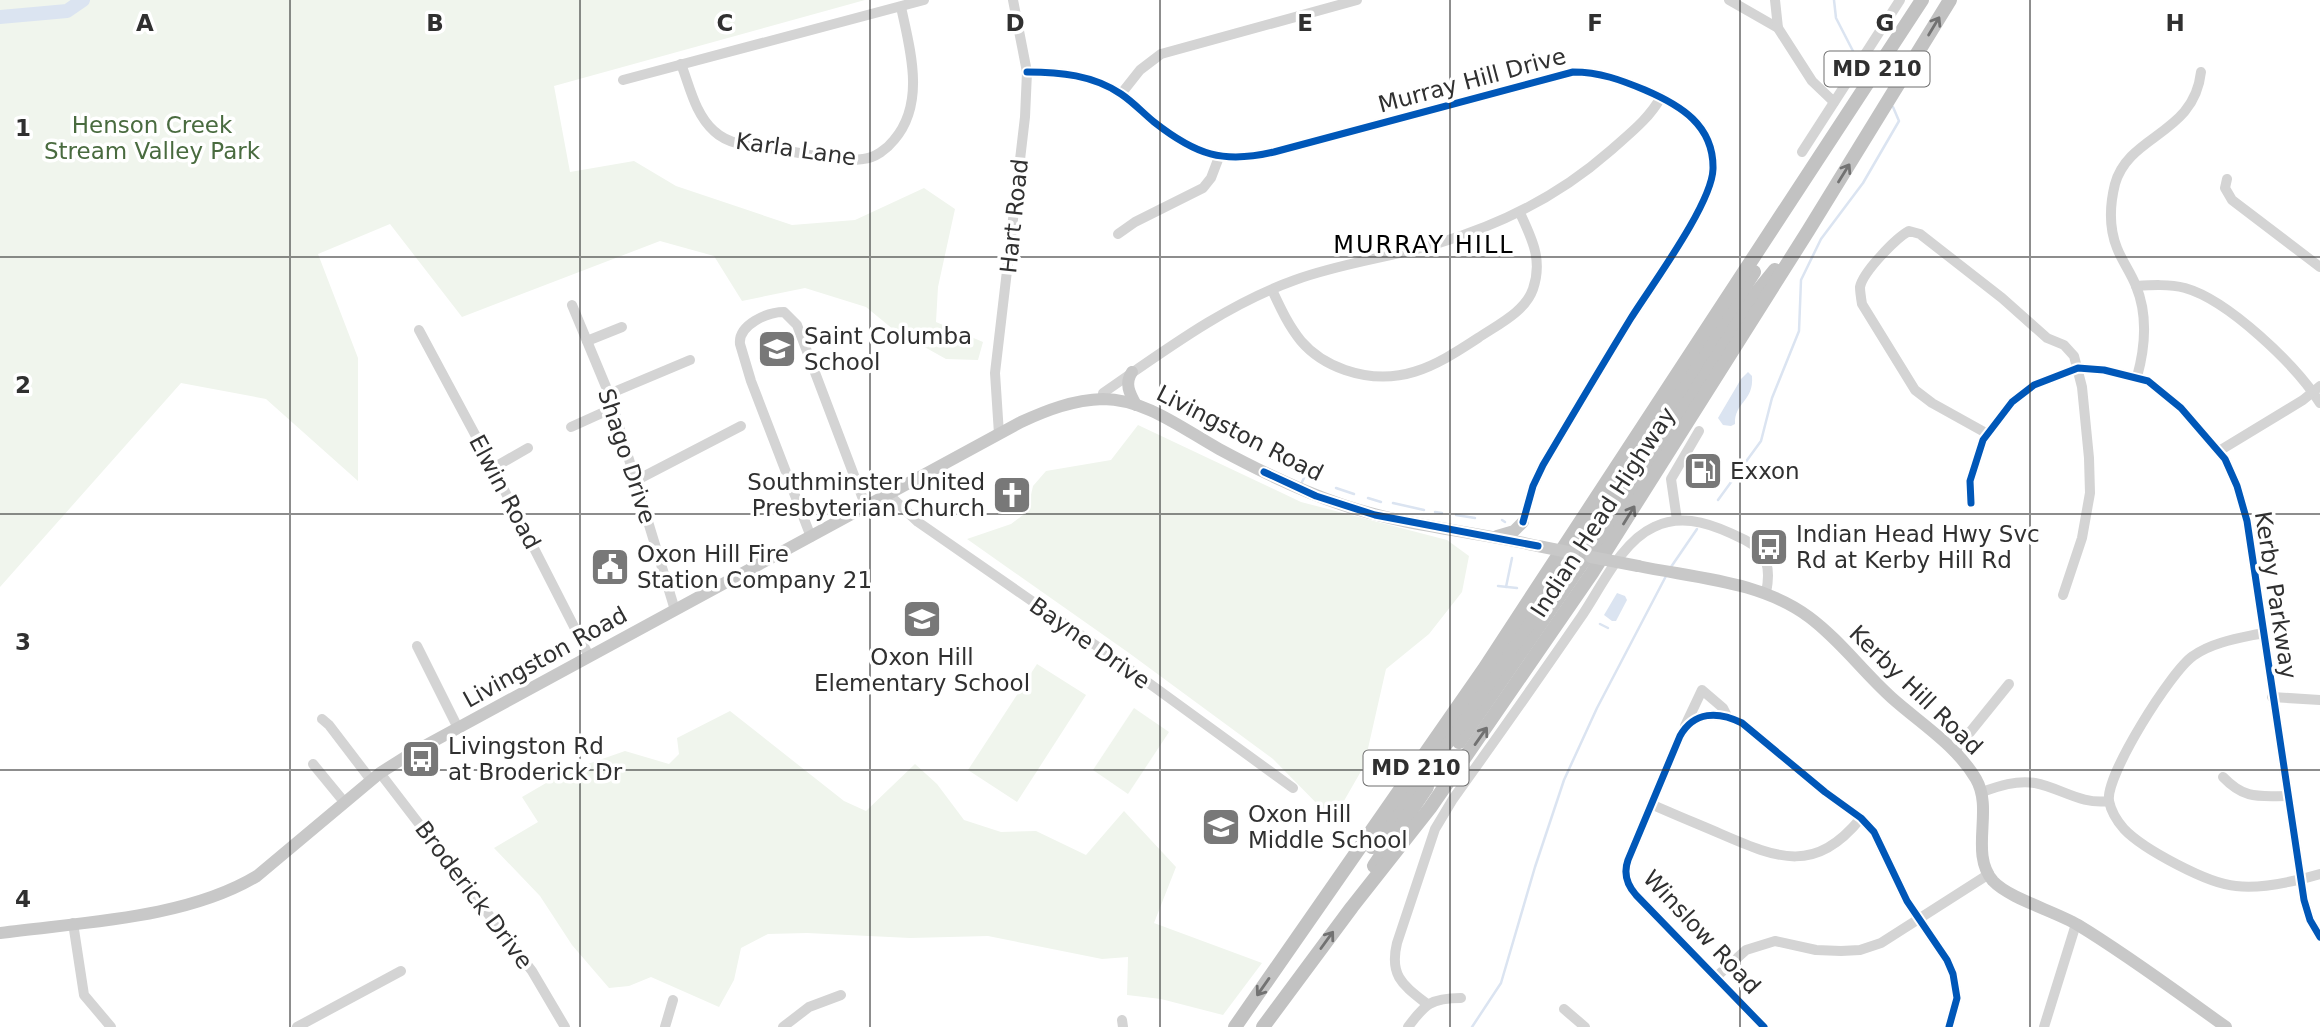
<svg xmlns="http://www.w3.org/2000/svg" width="2320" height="1027" font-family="'DejaVu Sans',sans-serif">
  <rect width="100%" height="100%" fill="#fff"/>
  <g fill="#f0f5ed">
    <polygon points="0,0 865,0 554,86 570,172 634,161 676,186 792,225 855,220 924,188 955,209 938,287 936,322 983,342 978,360 946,359 894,330 866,307 805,288 742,301 714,256 660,241 462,317 390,224 318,254 358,358 358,481 266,399 181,383 0,587"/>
    <polygon points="1138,425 1301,502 1447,540 1469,556 1462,592 1429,634 1386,669 1364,766 1333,820 1273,759 1129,653 967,539 1011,524 1027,512 1033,486 1046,471 1111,460"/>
    <polygon points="1037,664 1086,695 1017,802 968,770"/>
    <polygon points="1134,708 1169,732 1128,794 1093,770"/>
    <polygon points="730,711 844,801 866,811 915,764 937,784 964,820 1001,832 1036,831 1086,855 1124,811 1176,867 1154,923 1262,963 1223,1015 1161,999 1127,995 1128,957 1102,959 988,936 910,938 807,933 768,934 741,948 734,980 719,1007 651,977 629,986 609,988 572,945 540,896 494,848 538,822 522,797 565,772 625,751 669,764 679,754 677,738"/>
  </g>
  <g fill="#dbe4f1">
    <path d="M 1748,372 L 1752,376 C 1754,402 1734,402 1735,424 L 1731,426 L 1723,425 L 1718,418 L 1741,379 Z"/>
    <polygon points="1617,593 1625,596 1627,600 1616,621 1612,621 1604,615"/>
  </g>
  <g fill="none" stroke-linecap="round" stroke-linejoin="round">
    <g stroke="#dbe4f1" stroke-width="2.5">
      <polyline points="1834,0 1836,18 1855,55"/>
      <polyline points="1302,482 1305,476 1312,479"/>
      <polyline points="1336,488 1354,494"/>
      <polyline points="1368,498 1381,502"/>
      <polyline points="1718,500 1761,441 1772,398 1799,331 1801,280 1821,239 1863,183 1899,121 1893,107"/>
      <polyline points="1393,503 1424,510"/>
      <polyline points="1435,512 1442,513"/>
      <polyline points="1456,515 1475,518"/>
      <polyline points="1502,520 1505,522"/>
      <polyline points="1671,567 1697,529"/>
      <polyline points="1498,586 1517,588"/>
      <polyline points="1506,587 1512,558"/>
      <polyline points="1600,624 1608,628"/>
      <polyline points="1472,1027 1501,983 1535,867 1564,780 1597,708 1666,576"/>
    </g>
    <polyline stroke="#dbe4f1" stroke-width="14" points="0,17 67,11 83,0"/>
    <g stroke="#d4d4d4" stroke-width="10">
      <polyline points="1729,0 1778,28 1812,81 1834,102"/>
      <polyline points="1775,0 1778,28"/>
      <path d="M 681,64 C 690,87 695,114 714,131 C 733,149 764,146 789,151 C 812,155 841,163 863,159 C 875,158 887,149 894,140 C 926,103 910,49 901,7"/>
      <path d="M 1027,72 C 1060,72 1093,75 1121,94 C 1133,102 1143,113 1154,122 C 1196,155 1223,164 1274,152 L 1573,72 C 1600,72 1621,80 1645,90 C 1680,105 1714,125 1713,169 C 1712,204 1651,286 1631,318 C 1601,367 1572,416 1543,465 L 1533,486 L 1523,522"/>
      <polyline points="623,80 924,0"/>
      <polyline points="1121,94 1140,70 1161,54 1357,0"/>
      <polyline points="1802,152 1900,0"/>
      <polyline points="2227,179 2225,188 2232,200 2320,267"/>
      <polyline points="1118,234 1135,222 1203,188 1211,178 1219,157"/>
      <path d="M 2136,286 C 2152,285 2169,284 2185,288 C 2228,300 2296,365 2320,403"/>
      <path d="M 1272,290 C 1280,307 1288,325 1301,341 C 1312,354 1328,364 1345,370 C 1398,388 1434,367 1478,338 C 1497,325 1525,312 1533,289 C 1543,260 1532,239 1520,213"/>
      <polyline points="572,305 609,394 675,610"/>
      <polyline points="419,330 493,468 589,656"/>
      <polyline points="587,341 622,327"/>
      <path d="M 2137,377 C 2145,348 2148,315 2136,286 C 2131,273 2122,261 2117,248 C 2109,228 2110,204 2115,184 C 2129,134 2194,135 2201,72"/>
      <polyline points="609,394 690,360"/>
      <path d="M 1103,399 L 1103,393 C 1164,351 1225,305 1295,280 C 1341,263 1392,257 1439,243 C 1503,224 1560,195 1610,151 C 1629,134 1649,119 1661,97"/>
      <polyline points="571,427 613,408"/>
      <path d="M 1986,433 L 1932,403 L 1915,390 L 1862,304 C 1861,298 1860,292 1860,287 C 1863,272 1896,238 1909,231 L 1920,234 L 2002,298 L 2047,338 L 2064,345 L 2074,356 L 2082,387 L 2089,458 L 2090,493 L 2082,538 L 2063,595"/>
      <polyline points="999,434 995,373 1025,117 1027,72 1013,0"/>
      <polyline points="2219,451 2303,400 2320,386"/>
      <polyline points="493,468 528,448"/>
      <polyline points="635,481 741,426"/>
      <polyline points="889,495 918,522 1124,665 1293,788"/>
      <polyline points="1971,503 1970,481 1983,440 2012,402 2034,385 2078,368 2104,370 2148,381 2181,408 2225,459 2237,486 2247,521 2304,900 2310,920 2320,937"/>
      <polyline points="1677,520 1671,479 1699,431"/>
      <path d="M 811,537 L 751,381 L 740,344 C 738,325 767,312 784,312 L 797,325 L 866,507"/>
      <path d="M 2263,633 C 2240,638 2212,642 2193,656 C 2171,671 2105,776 2109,801 C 2111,811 2117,821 2124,829 C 2143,849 2208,884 2236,886 C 2260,889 2296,881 2320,874"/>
      <polyline points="417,646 458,728"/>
      <polyline points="2272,697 2320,700"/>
      <polyline points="322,719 329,725 371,780"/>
      <polyline points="1685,726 1702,690 1723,708 1727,716"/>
      <polyline points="1954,752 2009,684"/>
      <polyline points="313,764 345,803"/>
      <polyline points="380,773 532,971 565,1027"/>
      <path d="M 2223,777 C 2245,800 2259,796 2288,796"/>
      <path d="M 1982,792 C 1999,786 2016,780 2035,783 C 2061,788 2081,805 2109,801"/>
      <path d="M 1651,804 C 1675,815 1698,824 1721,834 C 1779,859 1815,874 1861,818"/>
      <polyline points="73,923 84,995 111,1027"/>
      <polyline points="1716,977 1746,950 1775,941 1816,950 1841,951 1860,950 1881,943 1989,874"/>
      <path d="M 1427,1004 C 1403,985 1389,976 1397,943 L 1435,829 L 1453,799 C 1496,739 1539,678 1581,617 C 1601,588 1621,542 1654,527 C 1685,512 1717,526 1745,540 C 1768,552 1771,569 1766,593"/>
      <polyline points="1564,1009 1585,1027"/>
      <polyline points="1122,1020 1123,1027"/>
      <polyline points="297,1027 401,971"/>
      <polyline points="665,1027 673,1000"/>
      <polyline points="783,1027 809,1007 841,995"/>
      <path d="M 1408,1027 C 1425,1004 1431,998 1461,998"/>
      <path d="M 1764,1027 L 1636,895 C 1627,885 1623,874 1628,860 L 1680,736 C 1694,711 1718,711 1742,723 L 1825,792 L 1861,818 L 1874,832 L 1907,901 L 1947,960 L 1953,974 L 1957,998 L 1949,1027"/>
      <polyline points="2044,1027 2076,924"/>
    </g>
    <g stroke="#c8c8c8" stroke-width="12">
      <path d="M 1132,372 C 1124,384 1130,394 1136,405"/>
      <polyline points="1497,536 1514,531 1523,522"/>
      <path d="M 1638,566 C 1695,578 1761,581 1809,617 C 1840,640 1863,672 1892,698 C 1920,723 1957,746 1976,779 C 1994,810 1969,853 1993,881 C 2010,899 2055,911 2078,925 C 2129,956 2177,992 2226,1027"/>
      <path d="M 0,933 C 82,922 186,919 257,876 L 380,773 L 410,754 L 1021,422 C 1047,410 1073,400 1103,399 C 1145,399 1183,429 1219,449 C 1258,470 1298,490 1340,504 C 1404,526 1472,531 1538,546"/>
    </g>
    <g stroke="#c2c2c2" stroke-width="14">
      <polyline points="1459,742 1587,556 1754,296 1775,270"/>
      <polyline points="1372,847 1427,772 1576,554 1754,272"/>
      <polyline points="1374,866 1427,787"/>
      <polyline points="1235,1027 1484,669 1922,0"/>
      <polyline points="1263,1027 1352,907 1430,808 1592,573 1808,231 1950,0"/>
    </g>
    <g stroke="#c8c8c8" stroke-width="12">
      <polyline points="1538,546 1573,553"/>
      <polyline points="1591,557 1638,566"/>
    </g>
    <g stroke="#fff" stroke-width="11">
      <g id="cycleway">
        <path d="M 1027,72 C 1060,72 1093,75 1121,94 C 1133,102 1143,113 1154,122 C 1196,155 1223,164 1274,152 L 1573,72 C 1600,72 1621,80 1645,90 C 1680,105 1714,125 1713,169 C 1712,204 1651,286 1631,318 C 1601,367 1572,416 1543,465 L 1533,486 L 1523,522"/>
        <polyline points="1264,472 1316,496 1375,515 1538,546"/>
        <polyline points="1971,503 1970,481 1983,440 2012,402 2034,385 2078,368 2104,370 2148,381 2181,408 2225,459 2237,486 2247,521 2304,900 2310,920 2320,937"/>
        <path d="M 1764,1027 L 1636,895 C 1627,885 1623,874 1628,860 L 1680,736 C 1694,711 1718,711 1742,723 L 1825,792 L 1861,818 L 1874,832 L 1907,901 L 1947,960 L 1953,974 L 1957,998 L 1949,1027"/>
      </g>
    </g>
    <use href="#cycleway" stroke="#0057b8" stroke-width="7"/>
  </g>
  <defs><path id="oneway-shaft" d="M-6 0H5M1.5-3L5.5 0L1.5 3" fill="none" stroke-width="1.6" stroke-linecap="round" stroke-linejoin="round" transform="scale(1.75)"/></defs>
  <g stroke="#727272">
    <use href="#oneway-shaft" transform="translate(1934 26) rotate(-59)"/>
    <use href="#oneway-shaft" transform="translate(1844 173) rotate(-58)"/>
    <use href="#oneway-shaft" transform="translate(1629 515) rotate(-58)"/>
    <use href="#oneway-shaft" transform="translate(1481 736) rotate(-55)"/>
    <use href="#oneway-shaft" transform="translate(1327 940) rotate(-54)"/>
    <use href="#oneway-shaft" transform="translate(1263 987) rotate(125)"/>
  </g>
  <path fill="none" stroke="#303030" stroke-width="2" stroke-opacity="0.55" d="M 290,0 L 290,1027M 580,0 L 580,1027M 870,0 L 870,1027M 1160,0 L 1160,1027M 1450,0 L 1450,1027M 1740,0 L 1740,1027M 2030,0 L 2030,1027M 0,257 L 2320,257M 0,514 L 2320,514M 0,770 L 2320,770"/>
  <defs>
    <g id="school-square" transform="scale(2.0125)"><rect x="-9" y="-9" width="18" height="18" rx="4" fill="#787878" stroke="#fff"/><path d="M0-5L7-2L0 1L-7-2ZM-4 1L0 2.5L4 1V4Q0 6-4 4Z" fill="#fff"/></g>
    <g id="fuel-square" transform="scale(2.0125)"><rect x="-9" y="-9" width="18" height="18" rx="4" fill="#787878" stroke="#fff"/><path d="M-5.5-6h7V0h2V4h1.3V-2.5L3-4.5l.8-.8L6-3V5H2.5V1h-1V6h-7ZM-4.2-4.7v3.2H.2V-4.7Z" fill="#fff"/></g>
    <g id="church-square" transform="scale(2.0125)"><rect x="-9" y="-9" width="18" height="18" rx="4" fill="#787878" stroke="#fff"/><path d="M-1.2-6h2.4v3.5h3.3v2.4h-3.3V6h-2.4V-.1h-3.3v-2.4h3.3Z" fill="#fff"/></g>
    <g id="bus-square" transform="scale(2.0125)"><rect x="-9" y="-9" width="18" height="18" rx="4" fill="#787878" stroke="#fff"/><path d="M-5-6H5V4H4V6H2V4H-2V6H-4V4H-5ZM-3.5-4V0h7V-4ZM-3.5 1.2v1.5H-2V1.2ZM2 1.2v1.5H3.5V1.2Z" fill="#fff"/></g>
    <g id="civic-square" transform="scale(2.0125)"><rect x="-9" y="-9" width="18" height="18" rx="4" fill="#787878" stroke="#fff"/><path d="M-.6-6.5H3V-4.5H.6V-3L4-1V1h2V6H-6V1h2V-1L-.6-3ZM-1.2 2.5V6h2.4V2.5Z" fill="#fff"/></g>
  </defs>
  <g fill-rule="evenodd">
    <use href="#school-square" x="777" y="349"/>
    <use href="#fuel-square" x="1703" y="471"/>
    <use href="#church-square" x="1012" y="495"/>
    <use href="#bus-square" x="1769" y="547"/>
    <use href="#civic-square" x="610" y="567"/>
    <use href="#school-square" x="922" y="619"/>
    <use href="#bus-square" x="421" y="759"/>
    <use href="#school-square" x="1221" y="827"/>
  </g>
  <g text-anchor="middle" stroke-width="7" stroke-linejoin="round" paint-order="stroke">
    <g fill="#fff" stroke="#6e6e6e" stroke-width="2">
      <rect x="1824.5" y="51.5" width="105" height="35" rx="5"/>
      <rect x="1363.5" y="750.5" width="105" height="35" rx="5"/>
    </g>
    <g font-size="21" font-weight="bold" fill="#303030">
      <text x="1877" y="76">MD 210</text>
      <text x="1416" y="775">MD 210</text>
    </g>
    <g font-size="23" fill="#303030" stroke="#fff">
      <text transform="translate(1472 80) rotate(-15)" y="8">Murray Hill Drive</text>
      <text transform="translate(796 149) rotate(8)" y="8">Karla Lane</text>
      <text transform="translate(1014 216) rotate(-84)" y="8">Hart Road</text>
      <text transform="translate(1240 433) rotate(27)" y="8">Livingston Road</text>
      <text transform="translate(627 456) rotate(72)" y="8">Shago Drive</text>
      <text transform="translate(505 492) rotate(62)" y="8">Elwin Road</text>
      <text transform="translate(1603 512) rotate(-57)" y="8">Indian Head Highway</text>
      <text transform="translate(2276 595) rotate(81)" y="8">Kerby Parkway</text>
      <text transform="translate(1090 643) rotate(35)" y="8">Bayne Drive</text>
      <text transform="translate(545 657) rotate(-29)" y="8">Livingston Road</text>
      <text transform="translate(1916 690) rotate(44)" y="8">Kerby Hill Road</text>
      <text transform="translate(474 895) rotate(53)" y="8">Broderick Drive</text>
      <text transform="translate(1702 932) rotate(47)" y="8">Winslow Road</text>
    </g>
    <g font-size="23" fill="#496b3f" stroke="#fff">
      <text x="152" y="133">Henson Creek<tspan x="152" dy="26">Stream Valley Park</tspan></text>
    </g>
    <g font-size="23" fill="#303030" stroke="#fff" text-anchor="start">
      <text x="804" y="344">Saint Columba<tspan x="804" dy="26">School</tspan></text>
      <text x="1730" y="479">Exxon</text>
      <text x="985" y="490" text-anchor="end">Southminster United<tspan x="985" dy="26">Presbyterian Church</tspan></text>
      <text x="1796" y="542">Indian Head Hwy Svc<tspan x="1796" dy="26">Rd at Kerby Hill Rd</tspan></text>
      <text x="637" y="562">Oxon Hill Fire<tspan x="637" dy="26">Station Company 21</tspan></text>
      <text x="922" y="665" text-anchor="middle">Oxon Hill<tspan x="922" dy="26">Elementary School</tspan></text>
      <text x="448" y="754">Livingston Rd<tspan x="448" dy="26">at Broderick Dr</tspan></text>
      <text x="1248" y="822">Oxon Hill<tspan x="1248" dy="26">Middle School</tspan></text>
    </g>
    <g font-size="24" letter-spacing="2" fill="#000" stroke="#fff">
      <text x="1424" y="253">MURRAY HILL</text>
    </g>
  </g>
  <g font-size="23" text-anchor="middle" font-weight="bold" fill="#303030" stroke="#fff" stroke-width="7" stroke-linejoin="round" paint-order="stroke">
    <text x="145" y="31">A</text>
    <text x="435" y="31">B</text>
    <text x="725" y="31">C</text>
    <text x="1015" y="31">D</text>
    <text x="1305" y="31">E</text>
    <text x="1595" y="31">F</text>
    <text x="1885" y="31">G</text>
    <text x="2175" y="31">H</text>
    <text x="23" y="136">1</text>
    <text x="23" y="393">2</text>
    <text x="23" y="650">3</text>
    <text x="23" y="907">4</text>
  </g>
</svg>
